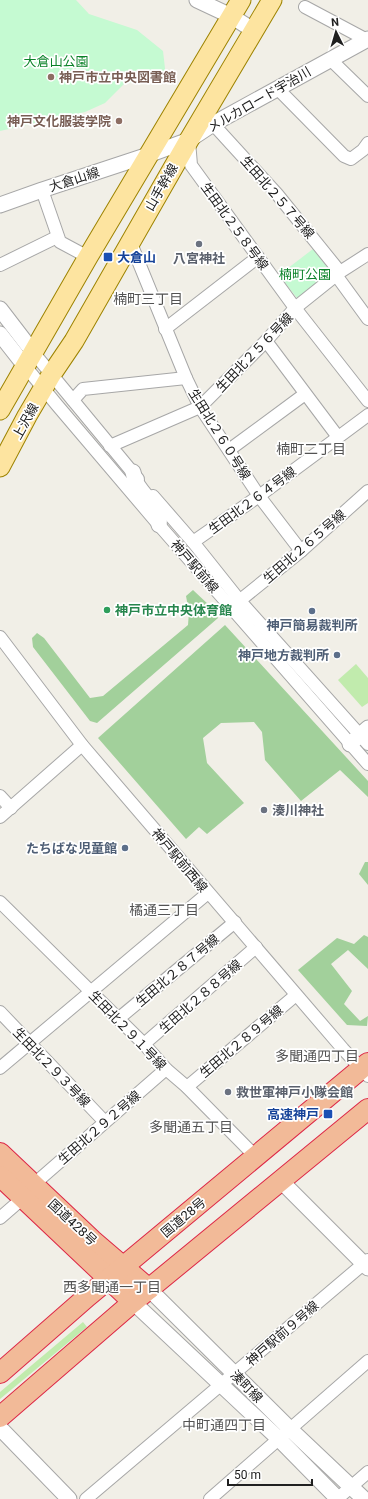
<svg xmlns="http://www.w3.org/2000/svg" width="368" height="1499" font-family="Roboto,'Noto Sans JP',sans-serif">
  <rect width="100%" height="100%" fill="#f1efe7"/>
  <g fill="#c1ebad">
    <polygon points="356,664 368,678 368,703 362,707 338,680"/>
    <polygon points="83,1322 87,1327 0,1399 0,1392"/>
  </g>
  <g fill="#a2d09b">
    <polygon points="193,590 210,606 218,618 97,723 90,721 33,647 32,638 37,633 44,638 90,698 103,696 188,625 189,612 186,596"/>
    <polygon points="225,625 368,781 368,797 340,770 301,801 265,760 262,732 254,722 221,723 203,738 207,763 244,803 207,834 199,827 186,839 98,738"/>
    <polygon points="365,862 368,862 368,885 359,874"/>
    <polygon points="364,935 368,937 368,969 348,950 331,964 352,991 344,1004 360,1021 368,1016 367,1026 347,1025 298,970 337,938 354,944"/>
  </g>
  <g fill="#c5fad2">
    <polygon points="0,0 76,0 89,14 137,30 163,51 166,77 124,84 105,103 85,112 0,131"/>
    <polygon points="313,249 331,272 297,298 279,275"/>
  </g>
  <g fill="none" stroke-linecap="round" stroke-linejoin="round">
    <g stroke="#a7a7a7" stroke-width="14">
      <g id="minor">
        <polyline points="305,7 367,40"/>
        <polyline points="330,59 368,96"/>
        <polyline points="277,88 344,156 351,159 363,150 368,143"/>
        <polyline points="213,124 277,194 340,272"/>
        <polyline points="189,141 191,165 295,308 368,401"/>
        <polyline points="42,190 60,242 88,257"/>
        <polyline points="130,241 186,378 200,407 259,496 301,551"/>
        <polyline points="0,265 57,237"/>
        <polyline points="336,275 368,319"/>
        <polyline points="165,329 258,257"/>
        <polyline points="266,341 338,437"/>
        <polyline points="33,352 138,479"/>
        <polyline points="25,366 57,405 159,525 368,764"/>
        <polyline points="73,400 83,389 186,378"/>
        <polyline points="110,446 200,407 266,341 295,308 340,272 368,254"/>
        <polyline points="229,450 305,394"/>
        <polyline points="153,496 193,542 240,601 368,744"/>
        <polyline points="193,542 259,496 368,415"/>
        <polyline points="233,606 301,551 368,491"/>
        <polyline points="0,637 82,745 343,1049 368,1076"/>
        <polyline points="0,796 11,808"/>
        <polyline points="0,817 82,745"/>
        <polyline points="0,902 144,1044 166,1069 187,1087 256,1157"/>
        <polyline points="0,1012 104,1121"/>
        <polyline points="118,1019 235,922"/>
        <polyline points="144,1044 256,947"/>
        <polyline points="0,1068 208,893"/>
        <polyline points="187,1087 296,995"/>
        <polyline points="33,1185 166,1069"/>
        <polyline points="0,1218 23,1198"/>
        <polyline points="86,1499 368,1260"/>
        <polyline points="210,1499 368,1361"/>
        <polyline points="337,1499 368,1472"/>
      </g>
    </g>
    <g stroke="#a7a7a7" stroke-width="17">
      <g id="tertiary">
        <polyline points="197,0 231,16 253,30"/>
        <polyline points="0,205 42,190 148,155 189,140 213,124 368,39"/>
        <polyline points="0,309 33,352"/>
        <polyline points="0,334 25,366"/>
        <path d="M 133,472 C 134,476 135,481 137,484 C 145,498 162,509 159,525"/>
        <polyline points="350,744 368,728"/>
        <polyline points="280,1180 368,1268"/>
        <polyline points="149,1289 291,1430 364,1499"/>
        <polyline points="133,1302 279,1439 338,1499"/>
        <polyline points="0,1428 69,1499"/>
      </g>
    </g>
    <g stroke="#9d8300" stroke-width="21">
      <g id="primary">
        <polyline points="0,410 88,257 241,0"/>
        <polyline points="0,467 27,416 51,375 74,341 189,140 272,0"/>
      </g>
    </g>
    <g stroke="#dd2646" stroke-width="22">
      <g id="trunk">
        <polyline points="0,1153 92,1240 149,1289"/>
        <polyline points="0,1176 133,1302"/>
        <polyline points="0,1373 88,1296 368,1063"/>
        <polyline points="0,1417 133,1302 368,1109"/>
      </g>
    </g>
    <use href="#minor" stroke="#fff" stroke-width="12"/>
    <use href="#tertiary" stroke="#fff" stroke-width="15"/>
    <use href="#primary" stroke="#fde4a0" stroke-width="19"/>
    <use href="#trunk" stroke="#f2ba98" stroke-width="20"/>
  </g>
  <g fill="#8d6e63" stroke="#fff" stroke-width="1.5">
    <circle cx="51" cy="77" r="4"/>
    <circle cx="119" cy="121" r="4"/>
  </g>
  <g fill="#6b7280" stroke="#fff" stroke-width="1.5">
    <circle cx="199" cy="244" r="4"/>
    <circle cx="264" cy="810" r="4"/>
    <circle cx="228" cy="1092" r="4"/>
  </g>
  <g fill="#1a4fb4" stroke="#fff" stroke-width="1.5">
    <rect x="103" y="252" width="10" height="10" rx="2"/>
    <rect x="323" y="1109" width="10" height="10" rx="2"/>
  </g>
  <circle fill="#2e9e5b" stroke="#fff" stroke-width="1.5" cx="107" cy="610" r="4"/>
  <g fill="#5c6f8a" stroke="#fff" stroke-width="1.5">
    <circle cx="312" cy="611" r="4"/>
    <circle cx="337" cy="655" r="4"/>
    <circle cx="125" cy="848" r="4"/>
  </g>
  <g text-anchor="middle" stroke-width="3.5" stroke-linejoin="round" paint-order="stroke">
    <g font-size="13" fill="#0b8229" stroke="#fff">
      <text x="56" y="66">大倉山公園</text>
      <text x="305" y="279">楠町公園</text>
    </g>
    <g font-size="13" font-weight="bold" fill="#785e54" stroke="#fff" text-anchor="start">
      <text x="59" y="82">神戸市立中央図書館</text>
      <text x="111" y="126" text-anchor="end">神戸文化服装学院</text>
    </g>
    <g font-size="13" fill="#202020" stroke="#fff">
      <text transform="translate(259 99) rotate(-30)" y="5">メルカロード宇治川</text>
      <text transform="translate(74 179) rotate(-18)" y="5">大倉山線</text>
      <text transform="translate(161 187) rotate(-60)" y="5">山手幹線</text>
      <text transform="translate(278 197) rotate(49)" y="5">生田北２５７号線</text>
      <text transform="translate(235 226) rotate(54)" y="5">生田北２５８号線</text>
      <text transform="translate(254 352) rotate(-46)" y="5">生田北２５６号線</text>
      <text transform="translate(25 421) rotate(-61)" y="5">上沢線</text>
      <text transform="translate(220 434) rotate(58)" y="5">生田北２６０号線</text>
      <text transform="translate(252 500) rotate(-36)" y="5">生田北２６４号線</text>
      <text transform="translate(304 546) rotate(-41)" y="5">生田北２６５号線</text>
      <text transform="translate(195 566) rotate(49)" y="5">神戸駅前線</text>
      <text transform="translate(180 860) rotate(50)" y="5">神戸駅前西線</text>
      <text transform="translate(177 970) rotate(-40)" y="5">生田北２８７号線</text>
      <text transform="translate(200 996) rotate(-41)" y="5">生田北２８８号線</text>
      <text transform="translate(128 1030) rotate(46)" y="5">生田北２９１号線</text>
      <text transform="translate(241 1041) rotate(-40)" y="5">生田北２８９号線</text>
      <text transform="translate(52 1067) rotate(46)" y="5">生田北２９３号線</text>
      <text transform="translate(99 1127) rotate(-41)" y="5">生田北２９２号線</text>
      <text transform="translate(183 1217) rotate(-40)" y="5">国道28号</text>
      <text transform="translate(73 1222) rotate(43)" y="5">国道428号</text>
      <text transform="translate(282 1333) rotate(-41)" y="5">神戸駅前９号線</text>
      <text transform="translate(247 1386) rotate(45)" y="5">湊町線</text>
    </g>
    <g font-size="13" font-weight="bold" fill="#164399" stroke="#fff" text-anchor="start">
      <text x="117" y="262">大倉山</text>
      <text x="319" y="1119" text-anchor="end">高速神戸</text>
    </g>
    <g font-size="13" font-weight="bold" fill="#5b616d" stroke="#fff" text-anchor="start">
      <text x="199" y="263" text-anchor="middle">八宮神社</text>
      <text x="272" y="815">湊川神社</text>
      <text x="236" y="1097">救世軍神戸小隊会館</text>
    </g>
    <g font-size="13" font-weight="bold" fill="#27864d" stroke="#fff" text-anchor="start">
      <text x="115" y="615">神戸市立中央体育館</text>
    </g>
    <g font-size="13" font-weight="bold" fill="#4e5e75" stroke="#fff" text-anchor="end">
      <text x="312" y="630" text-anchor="middle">神戸簡易裁判所</text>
      <text x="329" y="660">神戸地方裁判所</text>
      <text x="117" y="853">たちばな児童館</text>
    </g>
    <g font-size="14" fill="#535353" stroke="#fff">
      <text x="148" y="304">楠町三丁目</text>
      <text x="311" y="454">楠町二丁目</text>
      <text x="164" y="915">橘通三丁目</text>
      <text x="317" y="1061">多聞通四丁目</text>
      <text x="191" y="1132">多聞通五丁目</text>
      <text x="112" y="1292">西多聞通一丁目</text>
      <text x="224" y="1430">中町通四丁目</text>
    </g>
  </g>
  <g transform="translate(336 32) rotate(355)" stroke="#ffffff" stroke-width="3" paint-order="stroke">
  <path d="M0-3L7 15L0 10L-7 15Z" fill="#202020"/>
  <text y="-6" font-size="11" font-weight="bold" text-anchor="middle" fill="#202020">N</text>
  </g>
  <path d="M228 1479v6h84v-6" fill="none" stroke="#202020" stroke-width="2"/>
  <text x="234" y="1479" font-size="12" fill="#202020" stroke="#ffffff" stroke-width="3" paint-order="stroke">50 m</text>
</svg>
